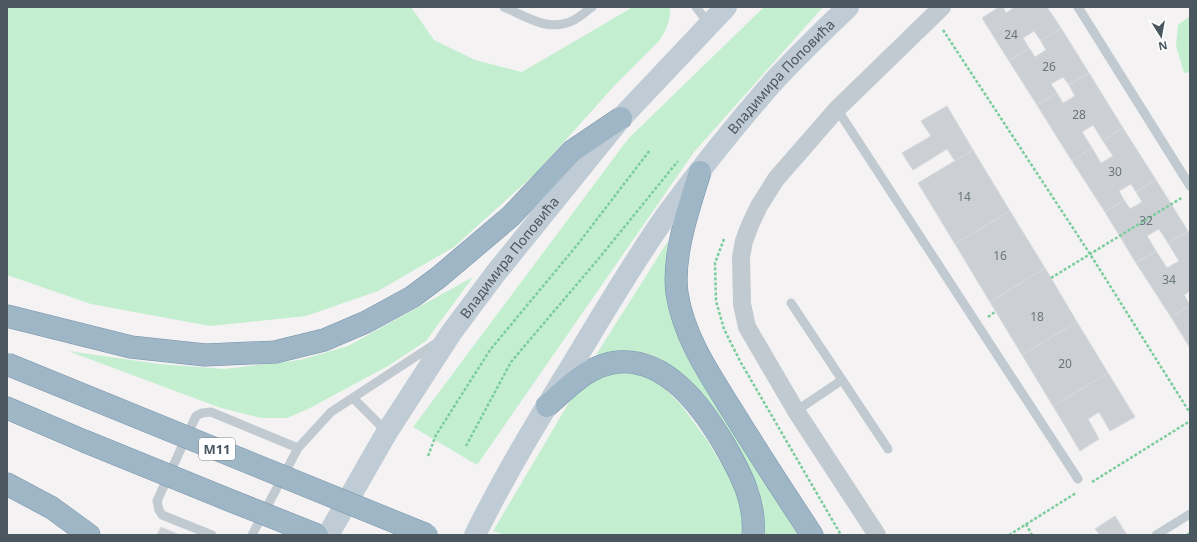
<svg xmlns="http://www.w3.org/2000/svg" width="1197" height="542" font-family="'Noto Sans',sans-serif">
  <rect width="100%" height="100%" fill="#f4f2f2"/>
  <g fill="#c3efd0">
    <path d="M 7,7 L 411,7 L 434,40 L 475,60 L 522,72 L 633,7 L 670,7 C 671,20 666,32 658,42 L 615,85 L 536,173 L 454,247 L 378,291 L 306,316 L 210,326 L 91,304 L 7,275 Z"/>
    <polygon points="764,7 823,7 694,152 477,465 413,427 628,139"/>
    <polygon points="1190,16 1190,72 1184,73 1176,46 1178,25"/>
    <path d="M 668,241 L 666,287 L 802,535 L 765,535 C 764,520 763,504 759,490 C 756,480 746,467 740,458 C 719,424 700,382 664,361 C 641,348 620,349 596,355 Z"/>
    <polygon points="473,277 426,341 388,366 308,409 287,418 261,418 221,408 68,351 159,364 224,369 300,360 348,346"/>
    <polygon points="639,372 658,382 681,405 707,440 732,481 740,497 744,535 506,535 493,531 574,394 607,373"/>
  </g>
  <g fill="#ccd0d4" stroke="#d6d9dd">
    <polygon points="999,7 1003,7 1006,13 1015,7 1047,7 1061,28 1041,41 1034,31 1023,38 1029,48 1009,61 982,18"/>
    <polygon points="1061,28 1089,73 1069,85 1063,77 1051,84 1057,93 1037,105 1009,61 1029,48 1035,57 1046,50 1041,41"/>
    <polygon points="1089,73 1123,128 1103,141 1093,125 1082,132 1092,148 1072,161 1037,105 1057,93 1063,103 1075,96 1069,85"/>
    <polygon points="947,106 973,150 955,161 947,149 913,170 902,153 931,136 921,121"/>
    <polygon points="1123,128 1156,180 1136,192 1131,184 1119,191 1124,200 1105,212 1072,161 1092,148 1101,163 1113,156 1103,141"/>
    <polygon points="973,150 1010,211 955,244 918,183"/>
    <polygon points="1156,180 1188,231 1168,243 1159,229 1147,236 1156,251 1136,263 1105,212 1124,200 1130,209 1142,202 1136,192"/>
    <polygon points="1010,211 1045,268 990,302 955,244"/>
    <polygon points="1188,231 1190,234 1190,291 1184,295 1190,305 1171,317 1136,263 1156,251 1167,268 1179,261 1168,243"/>
    <polygon points="1045,268 1077,322 1022,355 990,302"/>
    <polygon points="1190,305 1190,348 1171,317"/>
    <polygon points="1077,322 1108,373 1053,406 1022,355"/>
    <polygon points="1108,373 1135,417 1110,431 1099,412 1088,419 1099,439 1080,451 1053,406"/>
    <polygon points="1115,516 1127,535 1100,535 1095,529"/>
    <polygon points="161,527 180,535 157,535"/>
  </g>
  <g fill="none" stroke-linecap="round" stroke-linejoin="round">
    <g stroke="#7694ab" stroke-width="23">
      <g id="trunk">
        <path d="M 700,172 C 689,207 672,256 677,293 C 684,340 714,381 738,420 C 762,459 787,497 812,535"/>
        <polyline points="7,316 131,347 205,355 275,352 324,340 366,322 412,297 439,277 511,216 572,151 621,118"/>
        <path d="M 547,406 C 569,387 588,365 618,362 C 667,358 702,407 724,444 C 740,472 756,501 753,535"/>
        <polyline points="7,408 84,441"/>
        <polyline points="7,484 52,508 89,535"/>
      </g>
    </g>
    <g stroke="#7bcd9d" stroke-width="2.5" stroke-dasharray="3 2" stroke-linecap="butt">
      <polyline points="943,30 1090,254 1190,413"/>
      <polyline points="724,239 715,263 716,301 724,329 740,361 841,535"/>
      <polyline points="1051,278 1183,197"/>
      <polyline points="988,317 996,311"/>
      <polyline points="466,446 511,362 600,257 678,161"/>
      <polyline points="428,456 436,435 490,350 578,244 650,150"/>
      <polyline points="1092,482 1190,421"/>
      <polyline points="1026,524 1032,535"/>
      <polyline points="1009,535 1076,493"/>
      <polyline points="1187,535 1190,533"/>
    </g>
    <g stroke="#c0cad0" stroke-width="9">
      <path d="M 504,7 C 527,17 549,33 574,20 C 580,17 586,11 592,7"/>
      <polyline points="696,7 709,24"/>
      <polyline points="1078,7 1190,186"/>
      <polyline points="837,109 1078,479"/>
      <polyline points="791,303 888,449"/>
      <polyline points="353,398 387,432"/>
      <polyline points="796,411 842,380"/>
      <polyline points="212,535 162,515 159,510 157,501 196,416 202,413 211,412 298,448"/>
      <polyline points="252,535 298,448 331,412 438,342"/>
      <polyline points="1156,535 1190,514"/>
    </g>
    <polyline stroke="#c0cad0" stroke-width="18" points="877,535 796,411 747,327 742,304 741,257 744,241 750,225 759,206 776,179 837,109 942,7"/>
    <g stroke="#c0ccd5" stroke-width="22">
      <path id="s1" d="M 328,535 L 387,432 L 451,333 L 495,274 L 621,118 L 726,7"/>
      <path id="s2" d="M 475,535 C 504,476 538,420 572,365 C 603,314 633,262 668,213 C 701,168 737,123 774,81 C 798,55 823,31 848,7"/>
    </g>
    <use href="#trunk" stroke="#9fb6c7" stroke-width="22"/>
    <g stroke="#7694ab" stroke-width="23" stroke-linecap="butt">
      <g id="trunk-bridge">
        <polyline points="7,364 427,535"/>
        <polyline points="84,441 229,500 317,535"/>
      </g>
    </g>
    <use href="#trunk-bridge" stroke="#9fb6c7" stroke-width="22"/>
  </g>
  <g text-anchor="middle" stroke-width="3" stroke-linejoin="round" paint-order="stroke">
    <g font-size="12" fill="#6a757c">
      <text x="1011" y="39">24</text>
      <text x="1049" y="71">26</text>
      <text x="1079" y="119">28</text>
      <text x="1115" y="176">30</text>
      <text x="964" y="201">14</text>
      <text x="1146" y="225">32</text>
      <text x="1000" y="260">16</text>
      <text x="1169" y="284">34</text>
      <text x="1037" y="321">18</text>
      <text x="1065" y="368">20</text>
    </g>
    <rect fill="#fff" stroke="#80898f" stroke-width="1" x="199" y="438" width="36" height="22" rx="3"/>
    <g font-size="13" font-weight="bold" fill="#4a575f">
      <text x="217" y="454">M11</text>
    </g>
    <g font-size="14" fill="#4a575f" stroke="#fff">
      <text dy="5" stroke="none"><textPath href="#s2" startOffset="553">Владимира Поповића</textPath></text>
      <text dy="5" stroke="none"><textPath href="#s1" startOffset="332">Владимира Поповића</textPath></text>
    </g>
  </g>
  <rect width="1197" height="542" fill="none" stroke="#4a575f" stroke-width="16"/>
  <g transform="translate(1161 36) rotate(169)" stroke="#ffffff" stroke-width="3" paint-order="stroke">
  <path d="M0-3L7 15L0 10L-7 15Z" fill="#4a575f"/>
  <text y="-6" font-size="11" font-weight="bold" text-anchor="middle" fill="#4a575f">N</text>
  </g>
</svg>
